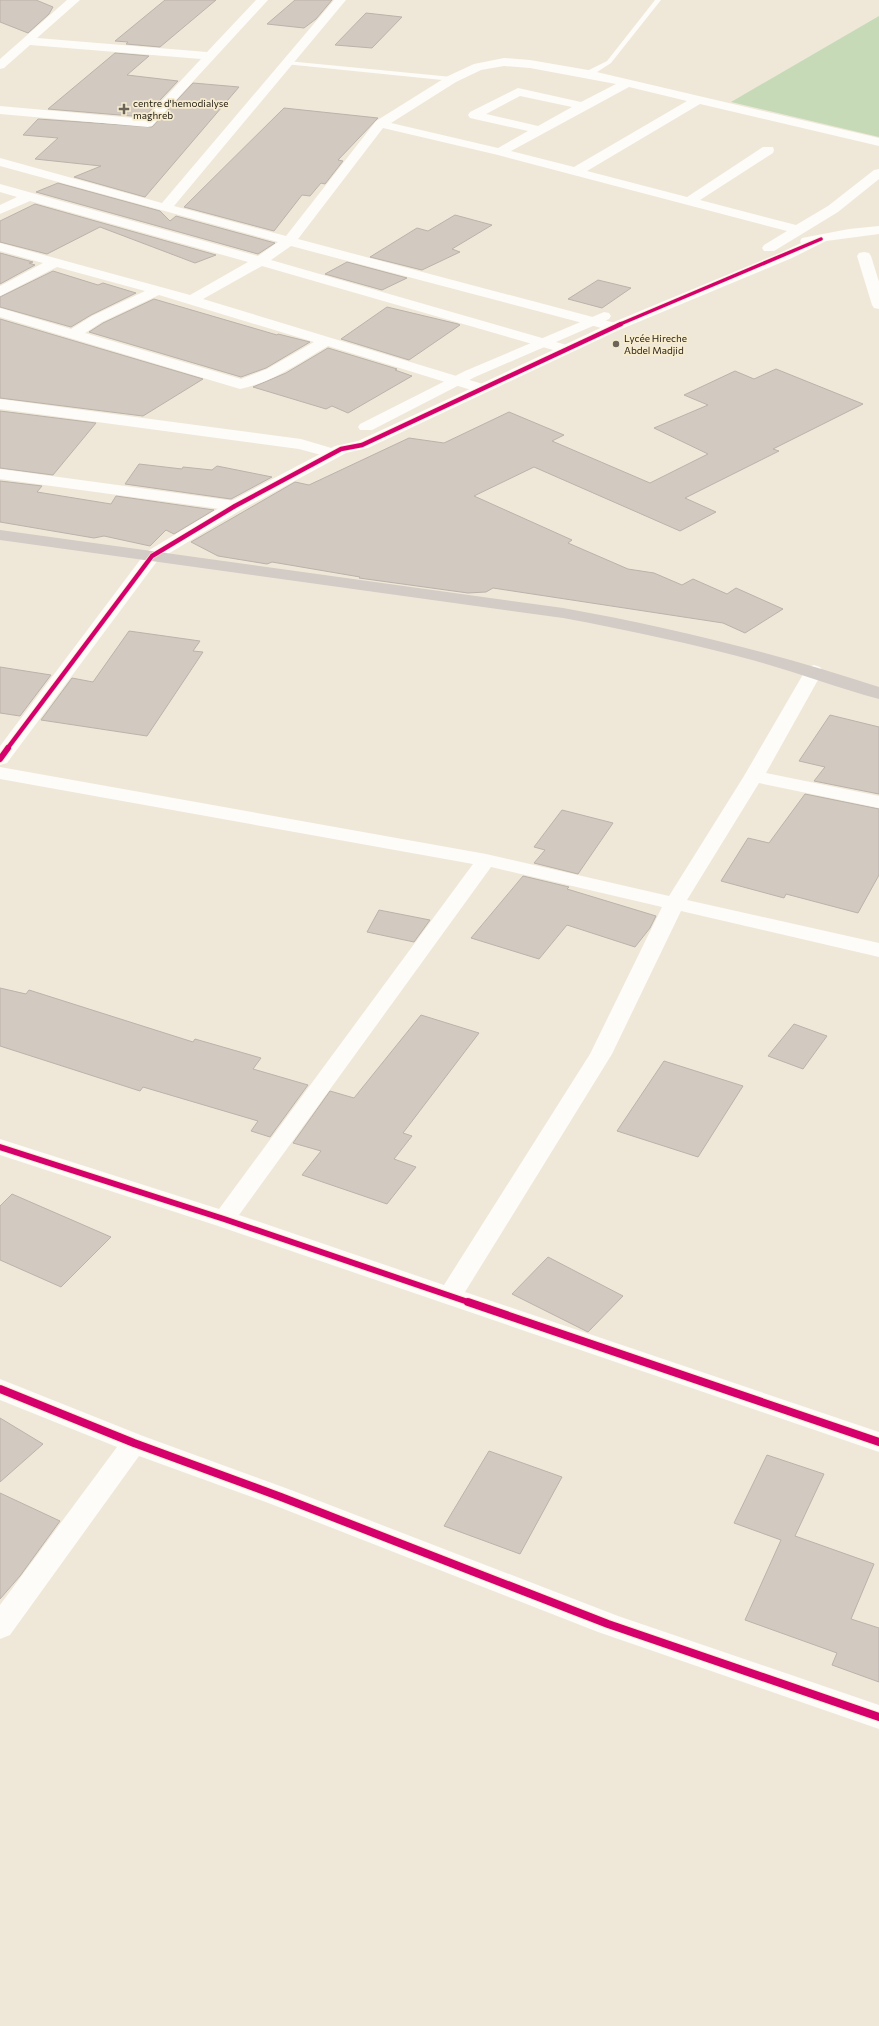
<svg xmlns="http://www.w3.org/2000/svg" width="879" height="2026" font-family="Commissioner,sans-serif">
  <rect width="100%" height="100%" fill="#efe8d8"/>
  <polygon fill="#c6dab7" points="879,16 879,137 731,102"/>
  <g fill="#d2c9c1" stroke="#bbb2aa">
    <polygon points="0,0 36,0 53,7 49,14 28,33 0,22"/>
    <polygon points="165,0 216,0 160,47 126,44 128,42 115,41"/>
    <polygon points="295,0 332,0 316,19 304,28 267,24"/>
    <polygon points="366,13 402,17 372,48 335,45"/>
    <polygon points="115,53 149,56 127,75 178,81 144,117 48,109"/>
    <polygon points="193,83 239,87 145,197 74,177 101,166 35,159 58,138 23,135 38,119 152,127"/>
    <polygon points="284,108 378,118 338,160 343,161 325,184 321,183 310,196 302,195 274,231 184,207"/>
    <polygon points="58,183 160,211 170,221 176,216 275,243 258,254 36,192"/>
    <polygon points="35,204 216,255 195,263 100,227 47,254 0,242 0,221"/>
    <polygon points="455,215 492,225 452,249 460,252 422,270 370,257 417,228 428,231"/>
    <polygon points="0,253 33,262 29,263 35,265 0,284"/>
    <polygon points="347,262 407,278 382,290 325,274"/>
    <polygon points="53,271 98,285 103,283 136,293 91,315 71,327 0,307 0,297"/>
    <polygon points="598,280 631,288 602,308 568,299"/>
    <polygon points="154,299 277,335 278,334 310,342 266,368 241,377 89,332 103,323"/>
    <polygon points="387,307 458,324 460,325 409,360 341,339"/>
    <polygon points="0,319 203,379 143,416 0,398"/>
    <polygon points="328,348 397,369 395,370 412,376 348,413 332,406 326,409 253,387 286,373"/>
    <polygon points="776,369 863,404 773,449 779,451 685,498 716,512 680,531 534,467 474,496 572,540 568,543 628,569 654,573 682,585 693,579 727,594 736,588 783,609 745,633 723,623 493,588 486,592 468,593 359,578 360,577 272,562 267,564 218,556 191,542 295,482 309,485 409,438 444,443 509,412 564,435 552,441 650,483 708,454 654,428 708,405 684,395 735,371 754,379"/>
    <polygon points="0,411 96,423 53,475 0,468"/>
    <polygon points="139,464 182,469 183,467 212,470 217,466 272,477 231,499 125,484"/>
    <polygon points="0,481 42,486 37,492 111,504 116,496 214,510 174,534 166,530 150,546 104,536 94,538 0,522"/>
    <polygon points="129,631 200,641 193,651 203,652 147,736 41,720 72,678 93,682"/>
    <polygon points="0,667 51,675 20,716 0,713"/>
    <polygon points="830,715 879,727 879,794 814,781 825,767 799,761"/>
    <polygon points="805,794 879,809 879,875 858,913 786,894 784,898 721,881 748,838 769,843"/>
    <polygon points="562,810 613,823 578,874 534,863 545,850 534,847"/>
    <polygon points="523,876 569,887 567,889 656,916 650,928 635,947 567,925 539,959 471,938"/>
    <polygon points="379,910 430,920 414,942 367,932"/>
    <polygon points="0,988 26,994 29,990 193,1042 195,1039 261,1058 253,1069 308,1085 270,1137 251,1131 258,1121 143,1087 140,1091 0,1046"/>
    <polygon points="421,1015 479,1033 403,1133 412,1136 394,1159 416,1167 387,1204 302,1175 321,1151 293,1143 330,1091 354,1098"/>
    <polygon points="794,1024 827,1036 803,1069 768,1056"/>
    <polygon points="664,1061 743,1086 698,1157 617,1131"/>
    <polygon points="12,1194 111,1237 61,1287 0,1260 0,1206"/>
    <polygon points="548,1257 623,1296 588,1332 512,1294"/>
    <polygon points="0,1418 43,1444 0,1482"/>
    <polygon points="489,1451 562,1477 520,1554 444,1526"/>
    <polygon points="767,1455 824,1474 795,1536 874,1564 851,1619 879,1628 879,1682 832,1665 837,1653 745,1620 781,1540 734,1523"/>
    <polygon points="0,1493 60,1521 20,1576 0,1599"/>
  </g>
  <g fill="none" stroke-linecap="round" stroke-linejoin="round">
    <g fill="#fdfcf9" fill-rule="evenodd">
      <polygon points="655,0 661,0 611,63 591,76 585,76 585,72 607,61"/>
      <polygon points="287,61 452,77 456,79 452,81 285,64 285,62"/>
    </g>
    <g fill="#fdfcf9" fill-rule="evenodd">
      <polygon points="67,0 80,0 37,38 207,52 256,0 268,0 152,126 148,127 0,114 0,106 145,119 201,59 30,45 4,68 0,69 0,59"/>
      <path d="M 334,0 L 346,0 L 174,206 L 286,236 L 376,121 L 448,76 L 474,64 L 504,58 L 530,60 L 588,70 L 879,138 L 879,146 L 700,104 L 587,171 L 687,197 L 763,147 L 773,147 L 774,150 L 773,153 L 700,200 L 796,225 L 828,206 L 874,170 L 879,169 L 879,179 L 838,212 L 774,251 L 764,251 L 762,248 L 764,245 L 787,231 L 498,155 L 383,128 L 298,239 L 619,324 L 621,327 L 619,330 L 609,330 L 291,246 L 271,260 L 570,346 L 572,349 L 570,352 L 560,352 L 262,266 L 203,299 L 486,385 L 489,388 L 486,391 L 481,393 L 328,346 C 299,363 273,382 240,389 L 0,317 L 0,308 L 71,329 L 92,316 L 145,291 L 57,267 L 0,296 L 0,286 L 43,263 L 0,251 L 0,243 L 190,295 L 248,262 L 30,201 L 0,214 L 0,205 L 17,197 L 0,192 L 0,184 L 258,256 L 278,242 L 0,166 L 0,158 L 162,203 ZM 504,66 L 530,68 L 616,84 L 581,102 L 518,88 L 470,112 L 468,115 L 470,118 L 528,131 L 498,148 L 391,123 L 456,82 L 481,70 ZM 629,87 L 687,101 L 574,167 L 511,151 ZM 520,96 L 572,107 L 538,126 L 486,114 ZM 159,295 L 314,342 L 267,369 L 241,379 L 85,333 L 102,322 Z"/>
      <polygon points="864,252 869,253 871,256 879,282 879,309 874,308 872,305 857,256 859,253"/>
      <polygon points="0,399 301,439 338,450 340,453 338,456 332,458 299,449 0,409"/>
      <polygon points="0,469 235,501 241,502 243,506 241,510 235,511 0,479"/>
      <polygon points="152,551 158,552 161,556 158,560 7,763 0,765 0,746 146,552"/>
      <path d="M 814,665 L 820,667 L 823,671 L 766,773 L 879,796 L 879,808 L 759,783 L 687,900 L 879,943 L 879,957 L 681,911 L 612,1054 L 465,1292 L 879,1432 L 879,1452 L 215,1225 L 0,1155 L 0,1139 L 219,1209 L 473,864 L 0,779 L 0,767 L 486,854 L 669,896 L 744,776 L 805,671 L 808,667 ZM 491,867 L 662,907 L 590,1054 L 444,1285 L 239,1215 Z"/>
      <polygon points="0,1379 143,1436 291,1490 618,1616 879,1705 879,1729 598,1632 271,1504 139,1456 10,1635 0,1639 0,1605 117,1447 0,1400"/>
    </g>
    <g fill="#fdfcf9" fill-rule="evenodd">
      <polygon points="879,226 879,234 826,241 792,258 619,330 368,448 346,453 241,510 158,560 152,561 146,560 143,556 146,552 229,502 335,446 358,441 609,324 782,252 801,243 800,241 802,238 849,229"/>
      <polygon points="604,312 609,313 611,316 609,319 475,377 372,430 360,430 358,427 360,424 465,371"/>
    </g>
    <path fill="#d3cbc5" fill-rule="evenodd" d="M 0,530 L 563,608 C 670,627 775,653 879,687 L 879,699 C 838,688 798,673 756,661 C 693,644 628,630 563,618 L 0,540 Z"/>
    <g stroke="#f8eccf" stroke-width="5">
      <polyline id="cycleway-far3" points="618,325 821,239"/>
    </g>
    <g stroke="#f8eccf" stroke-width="6">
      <polyline id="cycleway-far2" points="7,749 152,556 235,506 341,449 362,445 621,324"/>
    </g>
    <g stroke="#f8eccf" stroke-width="8">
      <g id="cycleway-far1">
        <polyline points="0,759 8,748"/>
        <polyline points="0,1147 224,1219 471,1303"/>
      </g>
    </g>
    <g stroke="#f8eccf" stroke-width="10">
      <g id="cycleway">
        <polyline points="468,1302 879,1442"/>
        <polyline points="0,1389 134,1443 281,1497 608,1624 879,1717"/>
      </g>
    </g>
    <use href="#cycleway-far3" stroke="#d6006c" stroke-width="3.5"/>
    <use href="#cycleway-far2" stroke="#d6006c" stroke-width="4.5"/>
    <use href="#cycleway-far1" stroke="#d6006c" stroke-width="6"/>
    <use href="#cycleway" stroke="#d6006c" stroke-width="8"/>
  </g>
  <g fill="#6a6558" stroke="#f8eccf" stroke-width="1.5">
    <path d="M122 103h4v4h4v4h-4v4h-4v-4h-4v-4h4z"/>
    <circle cx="616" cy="344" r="4"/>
  </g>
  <g text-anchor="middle" stroke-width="3.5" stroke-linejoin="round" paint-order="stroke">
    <g font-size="10" fill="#221e13" stroke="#f8eccf" text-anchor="start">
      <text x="133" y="107">centre d'hemodialyse<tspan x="133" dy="12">maghreb</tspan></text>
      <text x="624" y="342">Lycée Hireche<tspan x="624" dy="12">Abdel Madjid</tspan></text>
    </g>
  </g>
</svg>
